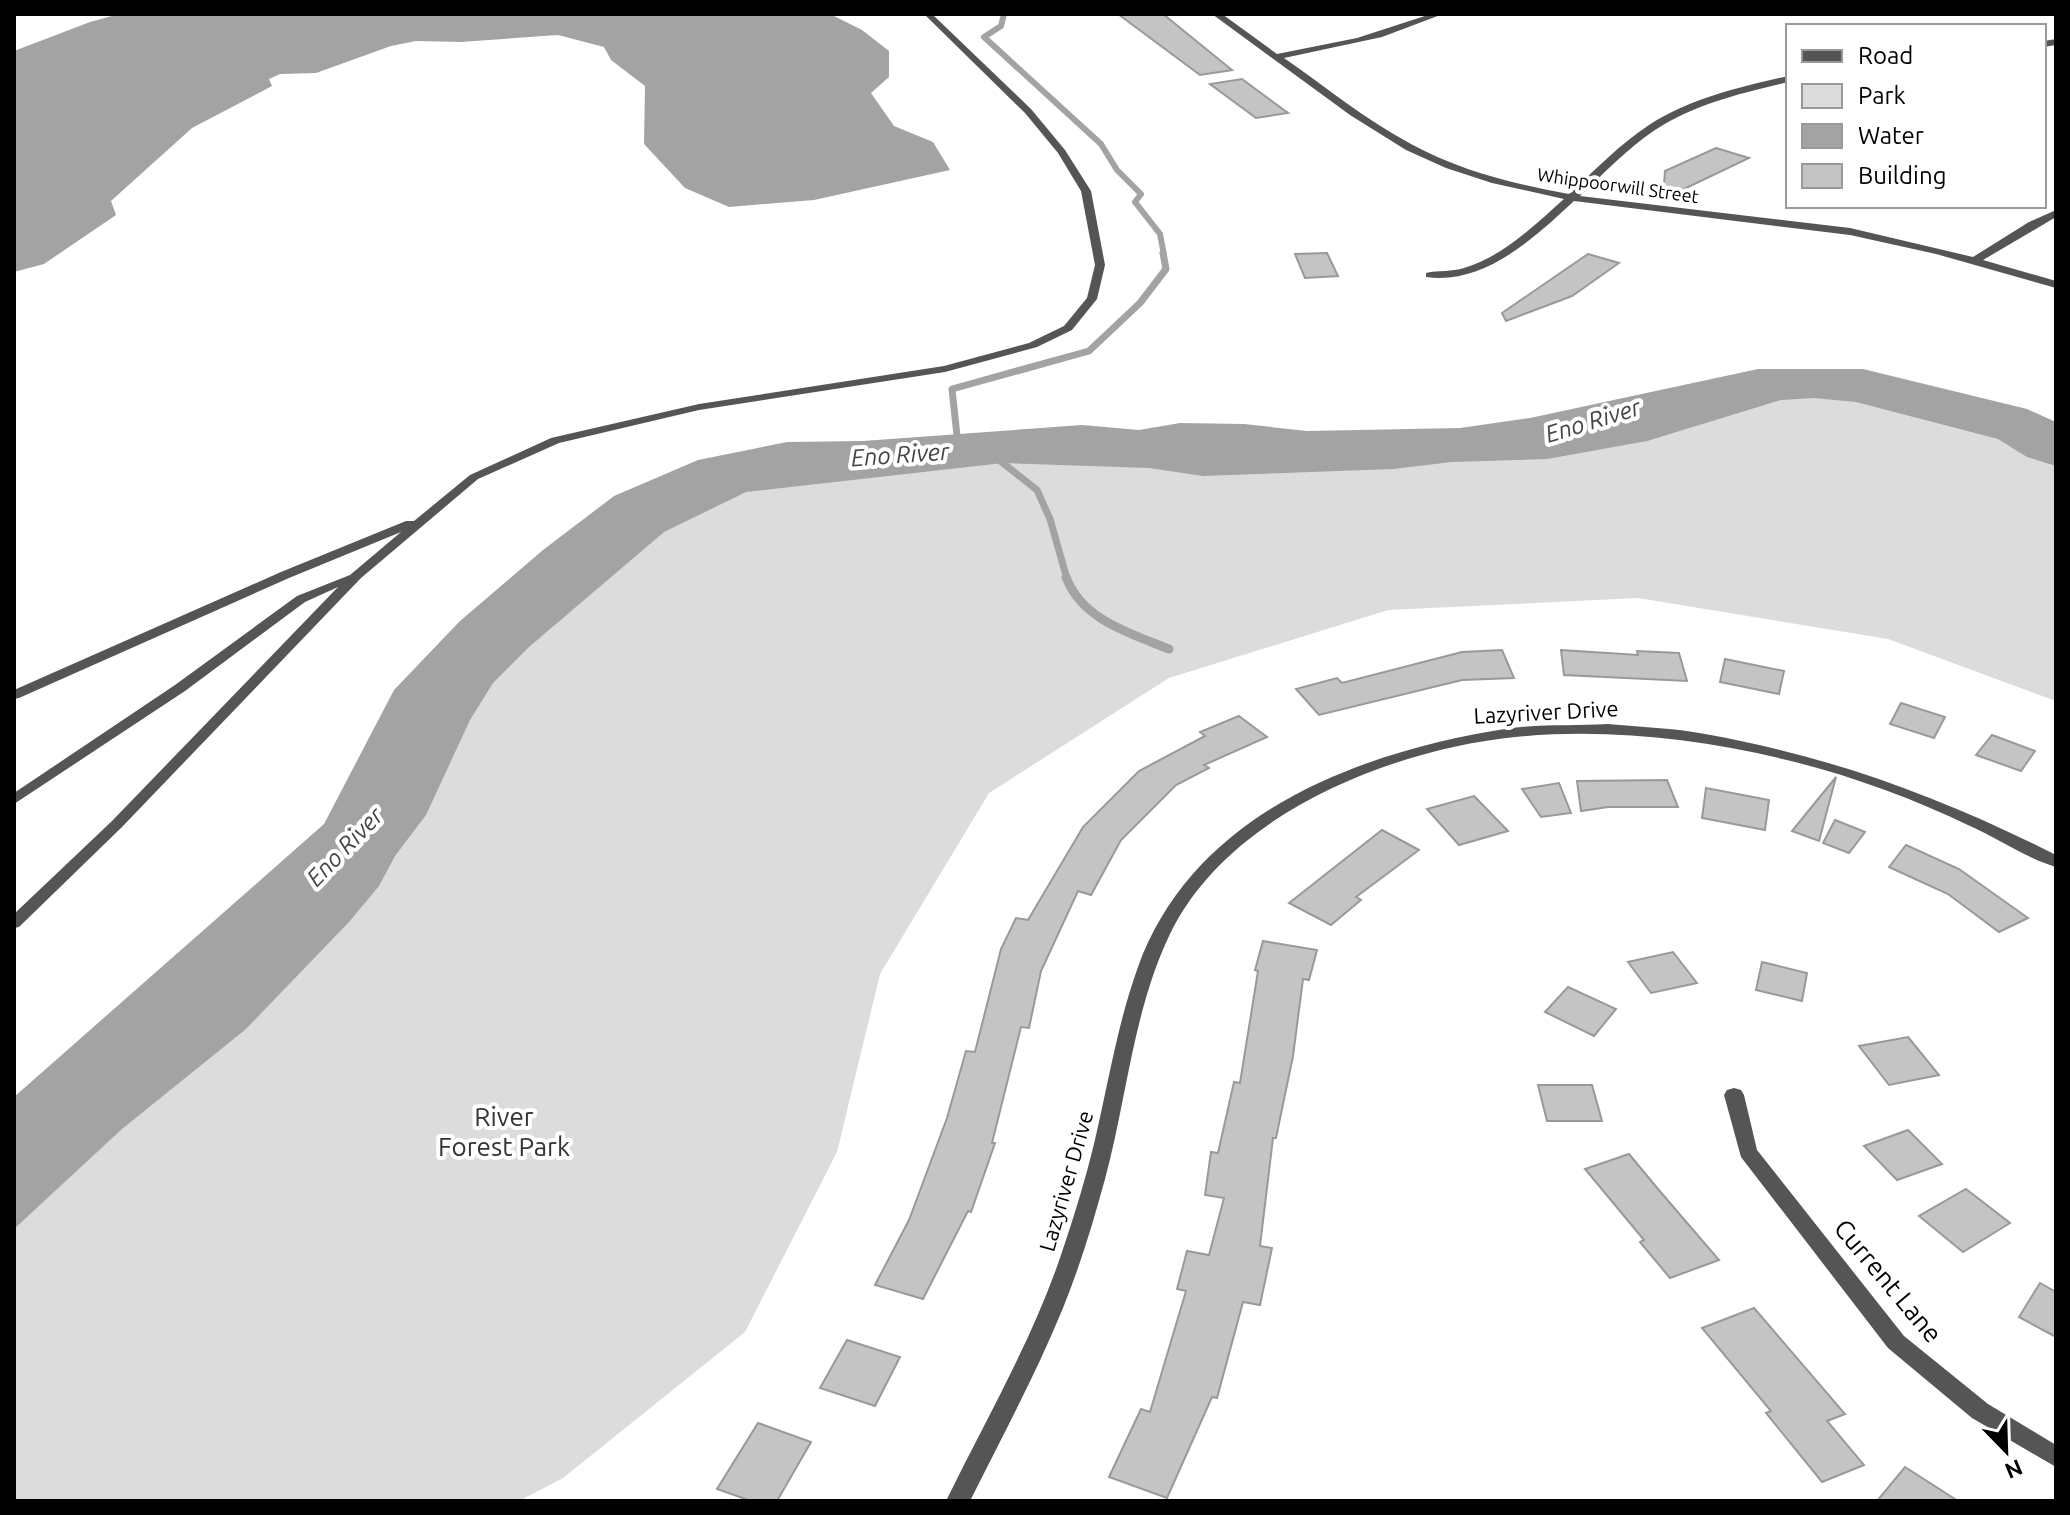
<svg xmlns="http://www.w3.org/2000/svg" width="2070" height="1515" font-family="Ubuntu,sans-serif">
  <rect width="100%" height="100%" fill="#fff"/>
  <polygon fill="#dcdcdc" points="1844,379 2056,454 2056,701 1888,639 1638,598 1388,610 1169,678 989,793 880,974 837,1152 745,1332 563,1478 519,1501 14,1501 14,1183 498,626 689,488 808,465 1587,450"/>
  <g fill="#a3a3a3">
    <polygon points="119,14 830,14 862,30 889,51 889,77 871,93 894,126 933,142 950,170 814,200 729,207 685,188 644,144 645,86 611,60 604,47 558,35 461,42 416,41 391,46 316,73 280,74 269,79 272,86 192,128 111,201 116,215 44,264 14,272 14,51 90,22"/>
    <polygon points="1758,369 1863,369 2027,409 2056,422 2056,466 2027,457 1998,439 1856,402 1814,398 1781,400 1647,441 1547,459 1452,462 1393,469 1203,476 1149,468 1003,463 746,492 664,532 529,647 493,683 470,720 426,815 395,856 379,886 349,922 246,1029 122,1129 14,1229 14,1097 324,824 394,690 460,621 543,550 614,496 698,460 787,442 863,441 1082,425 1139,430 1180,423 1244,424 1307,431 1460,428 1530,418"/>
  </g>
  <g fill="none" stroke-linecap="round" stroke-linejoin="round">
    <polyline stroke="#a3a3a3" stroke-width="6" points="1004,14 1001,26 984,37 1101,144 1117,170 1141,194 1135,202 1160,234 1164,255"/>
    <g stroke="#a3a3a3" stroke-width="7">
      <polyline points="958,445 952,389 1089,351 1140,303 1166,269 1163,253"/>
      <polyline points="994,456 1037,490 1050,519 1067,579"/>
    </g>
    <path stroke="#a3a3a3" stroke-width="9" d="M 1066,577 C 1082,620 1130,633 1169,649"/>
  </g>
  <g fill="#c4c4c4" stroke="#999" stroke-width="2">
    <polygon points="1118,14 1163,14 1232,70 1200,75"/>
    <polygon points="1242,79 1288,113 1256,118 1210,84"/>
    <polygon points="1716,148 1749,158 1663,199 1665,171"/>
    <polygon points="1327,253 1338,276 1305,278 1295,254"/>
    <polygon points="1588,254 1619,263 1572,296 1506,321 1502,313"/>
    <polygon points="1502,650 1514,678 1462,680 1319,715 1296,689 1337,678 1342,683 1462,652"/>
    <polygon points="1561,650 1638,655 1637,651 1679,653 1687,681 1564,675"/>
    <polygon points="1725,659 1784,671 1779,694 1720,682"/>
    <polygon points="1901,703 1945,717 1934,738 1890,724"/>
    <polygon points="1239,716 1267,737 1204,765 1209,768 1176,785 1121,840 1091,895 1078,891 1041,971 1029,1028 1021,1027 992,1143 995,1143 971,1212 968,1211 923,1299 875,1285 909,1220 947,1118 966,1051 975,1052 1001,949 1016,918 1028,920 1083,827 1139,771 1205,736 1200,732"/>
    <polygon points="1992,735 2035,751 2021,771 1976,755"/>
    <polygon points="1836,777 1819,841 1792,831"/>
    <polygon points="1667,780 1678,807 1608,807 1581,811 1577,781"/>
    <polygon points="1559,783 1571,813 1541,817 1522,789"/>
    <polygon points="1706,788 1769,800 1765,830 1702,818"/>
    <polygon points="1474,796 1508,831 1459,845 1427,809"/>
    <polygon points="1835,820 1865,832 1849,853 1823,843"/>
    <polygon points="1382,830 1419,850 1356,897 1361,900 1331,925 1289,903"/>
    <polygon points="1906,845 1959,869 2028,918 1999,932 1948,894 1889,867"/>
    <polygon points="1263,941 1317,950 1309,980 1303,979 1293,1056 1276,1138 1273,1138 1260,1246 1272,1248 1260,1305 1243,1302 1217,1398 1212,1397 1167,1498 1109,1477 1141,1409 1150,1412 1186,1291 1177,1289 1187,1251 1209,1255 1224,1198 1205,1195 1211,1152 1218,1153 1234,1082 1240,1083 1258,971 1255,970"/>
    <polygon points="1673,952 1697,983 1651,993 1628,962"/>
    <polygon points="1762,962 1807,973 1802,1001 1756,990"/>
    <polygon points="1568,987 1616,1009 1594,1036 1545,1012"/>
    <polygon points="1908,1037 1939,1075 1889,1085 1859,1046"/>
    <polygon points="1538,1085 1592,1085 1602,1121 1547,1121"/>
    <polygon points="1908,1130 1942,1164 1897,1180 1864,1146"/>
    <polygon points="1629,1154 1658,1189 1719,1260 1670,1278 1640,1242 1644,1240 1585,1169"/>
    <polygon points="1966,1189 2010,1223 1963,1252 1919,1216"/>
    <polygon points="2040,1283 2056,1292 2056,1337 2019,1317"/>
    <polygon points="1754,1308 1845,1414 1827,1421 1864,1465 1822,1482 1766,1413 1771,1411 1702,1328"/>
    <polygon points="847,1340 900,1357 875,1406 820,1388"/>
    <polygon points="758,1423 811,1442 777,1501 751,1501 717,1489"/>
    <polygon points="1905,1467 1958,1501 1877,1501"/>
  </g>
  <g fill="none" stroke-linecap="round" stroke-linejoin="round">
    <polygon fill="#555" fill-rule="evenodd" points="924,14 932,14 1031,109 1065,150 1091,191 1105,265 1097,299 1072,330 1037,347 945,372 699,410 559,443 478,479 361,578 122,827 19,927 14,928 14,914 112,821 338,587 305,602 185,691 14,804 14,793 175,685 297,596 350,575 401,532 289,578 19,698 14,699 14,690 281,572 406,521 414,521 470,475 551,438 699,404 944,366 1029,343 1064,326 1087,298 1095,265 1081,191 1058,153 1025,113"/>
    <g fill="#555" fill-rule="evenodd">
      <path d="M 1212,14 L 1222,14 L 1277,54 L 1357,38 L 1431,14 L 1443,14 L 1382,37 L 1284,58 C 1326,87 1366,120 1411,144 C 1460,171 1515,184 1569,194 C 1595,170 1620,144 1649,125 C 1691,98 1740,87 1788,76 L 1788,82 C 1742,93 1694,104 1655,130 C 1627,149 1604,173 1580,196 L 1850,228 L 1973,257 L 2029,222 L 2056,210 L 2056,217 L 1983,260 L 2056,281 L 2056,288 L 1936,254 L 1850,235 L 1574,201 C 1534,238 1485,285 1426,277 L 1426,273 C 1438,270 1452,272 1464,268 C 1502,257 1535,225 1564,199 L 1492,183 L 1446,168 L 1406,150 L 1350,115 Z"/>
      <polygon points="2056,39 2056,45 2044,47 2044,41"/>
      <path d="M 1608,724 C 1640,727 1674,728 1705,734 C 1833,757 1941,797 2056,855 L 2056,867 C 2026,858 1999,839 1970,826 C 1914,799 1852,776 1791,761 C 1702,739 1607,728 1515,737 C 1390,750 1228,814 1170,934 C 1133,1011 1127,1098 1105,1179 C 1093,1223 1080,1266 1063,1308 C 1036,1374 1002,1437 970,1501 L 946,1501 C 988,1415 1036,1334 1065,1243 C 1076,1210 1086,1177 1094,1144 C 1108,1085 1117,1025 1138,967 C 1194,812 1361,751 1511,728 C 1543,724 1576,726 1608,724 Z"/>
      <polygon points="1734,1088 1741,1090 1744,1095 1757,1150 1904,1336 1988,1404 2056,1445 2056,1467 1972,1418 1888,1348 1741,1157 1724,1095 1727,1090"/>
    </g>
  </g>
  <g text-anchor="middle" stroke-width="8" stroke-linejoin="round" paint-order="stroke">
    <g font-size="18" fill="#000" stroke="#fff">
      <text transform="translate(1618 186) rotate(8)" y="6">Whippoorwill Street</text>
    </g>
    <g font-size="22" fill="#000" stroke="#fff">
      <text transform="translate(1546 712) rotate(-3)" y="8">Lazyriver Drive</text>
      <text transform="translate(1066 1181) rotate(-74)" y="8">Lazyriver Drive</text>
    </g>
    <g font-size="24" font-style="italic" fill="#444" stroke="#fff">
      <text transform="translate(1593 421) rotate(-17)" y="8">Eno River</text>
      <text transform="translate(900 455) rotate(-4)" y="8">Eno River</text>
      <text transform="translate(345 847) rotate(-46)" y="8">Eno River</text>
    </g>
    <g font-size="26" fill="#333" stroke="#fff">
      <text x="504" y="1126">River<tspan x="504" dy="30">Forest Park</tspan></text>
    </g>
    <g font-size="26" fill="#000" stroke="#fff">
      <text transform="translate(1888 1281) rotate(50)" y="9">Current Lane</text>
    </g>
  </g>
  <rect width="2070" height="1515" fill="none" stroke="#000000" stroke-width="32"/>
  <rect x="1786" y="24" width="260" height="184" fill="#ffffff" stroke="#999999" stroke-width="2"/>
  <rect x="1802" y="50" width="40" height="12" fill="#555555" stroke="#999999" stroke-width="2"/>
  <text x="1858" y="64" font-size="24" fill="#000000">Road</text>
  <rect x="1802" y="84" width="40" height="24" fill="#dcdcdc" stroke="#999999" stroke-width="2"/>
  <text x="1858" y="104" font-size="24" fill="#000000">Park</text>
  <rect x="1802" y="124" width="40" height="24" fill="#a3a3a3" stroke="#999999" stroke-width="2"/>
  <text x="1858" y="144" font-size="24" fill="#000000">Water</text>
  <rect x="1802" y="164" width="40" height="24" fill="#c4c4c4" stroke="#999999" stroke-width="2"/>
  <text x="1858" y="184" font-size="24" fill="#000000">Building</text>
  <g transform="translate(2006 1451) rotate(157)" stroke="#ffffff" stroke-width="6" paint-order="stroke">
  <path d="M0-6L14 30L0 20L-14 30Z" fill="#000000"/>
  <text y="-12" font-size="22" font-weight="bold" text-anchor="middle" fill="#000000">N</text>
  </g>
</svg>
